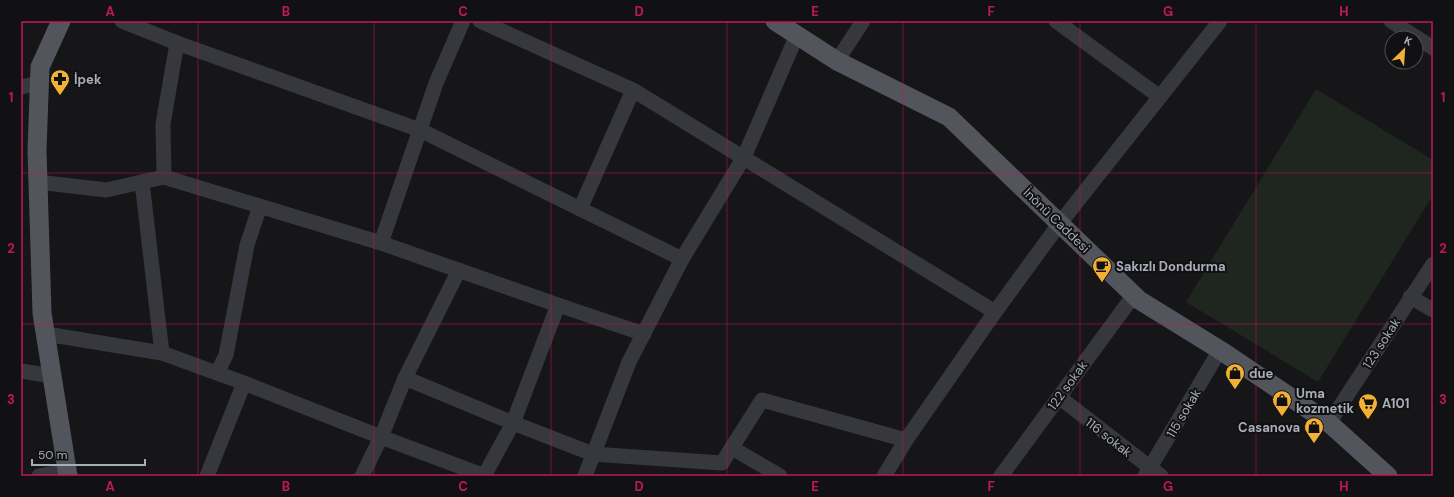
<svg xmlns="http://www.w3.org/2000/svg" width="1454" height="497" font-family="'DM Sans',sans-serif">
  <rect width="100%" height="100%" fill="#161618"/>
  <polygon fill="#1e261f" points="1316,89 1433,160 1433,195 1318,382 1186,302"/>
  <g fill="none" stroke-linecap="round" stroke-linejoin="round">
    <g stroke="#37383d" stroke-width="15">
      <polyline points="122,21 177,43"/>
      <polyline points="463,21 436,83 381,243 558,305"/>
      <polyline points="480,21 633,90 995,312 1060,223 1220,21"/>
      <polyline points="1056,21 1160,97"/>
      <polyline points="1391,21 1433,48"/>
      <polyline points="837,61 863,21"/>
      <polyline points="21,87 39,83"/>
      <polyline points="164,177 163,124 177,43 420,130 682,259"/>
      <polyline points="38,182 106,190 164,177 381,243"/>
      <polyline points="142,182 162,353"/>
      <polyline points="580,209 633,90"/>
      <polyline points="1410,297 1433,310"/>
      <polyline points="46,334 162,353 244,383 207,476"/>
      <polyline points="21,371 52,376"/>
      <polyline points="217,373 226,355 247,245 260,206"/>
      <polyline points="405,378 459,270"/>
      <polyline points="244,383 381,437 405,378 513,423 558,305 644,334"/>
      <polyline points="1059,397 1161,476"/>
      <polyline points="1329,423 1433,264"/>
      <polyline points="732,448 780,476"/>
      <polyline points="39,476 67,471"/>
      <polyline points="362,476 381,437 485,476"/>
      <polyline points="484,476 513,423 593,454 722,463 762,400 906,440"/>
      <polyline points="585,476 629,362 682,259 744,157 797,35"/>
      <polyline points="884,476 906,440 995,312"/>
      <polyline points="1001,476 1134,295"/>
      <polyline points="1145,476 1220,350"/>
    </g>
    <g stroke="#53555c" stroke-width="19">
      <polyline points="61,21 40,67 37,150 42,313 68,476"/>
      <polyline points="775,21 837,61 949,117 1139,300 1220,350 1329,423 1388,476"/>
    </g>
  </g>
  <path fill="none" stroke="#c2185b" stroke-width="1" stroke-opacity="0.55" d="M 198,21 L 198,476M 374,21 L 374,476M 551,21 L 551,476M 727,21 L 727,476M 903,21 L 903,476M 1080,21 L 1080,476M 1256,21 L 1256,476M 21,173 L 1433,173M 21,324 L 1433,324"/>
  <defs>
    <g id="pharmacy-pin" transform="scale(1)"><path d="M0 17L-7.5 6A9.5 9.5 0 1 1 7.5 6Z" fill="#f2b134" stroke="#111113"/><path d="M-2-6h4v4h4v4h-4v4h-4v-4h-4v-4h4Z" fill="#111"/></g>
    <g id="cafe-pin" transform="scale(1)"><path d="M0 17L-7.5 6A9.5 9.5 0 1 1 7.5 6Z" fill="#f2b134" stroke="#111113"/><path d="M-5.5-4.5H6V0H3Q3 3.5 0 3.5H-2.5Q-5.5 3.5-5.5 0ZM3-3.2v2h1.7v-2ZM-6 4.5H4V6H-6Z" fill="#111"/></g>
    <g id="shop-pin" transform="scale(1)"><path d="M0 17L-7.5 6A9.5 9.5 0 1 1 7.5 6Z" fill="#f2b134" stroke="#111113"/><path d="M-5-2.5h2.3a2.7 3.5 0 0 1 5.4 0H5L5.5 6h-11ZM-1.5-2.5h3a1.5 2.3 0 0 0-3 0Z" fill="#111"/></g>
    <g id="supermarket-pin" transform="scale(1)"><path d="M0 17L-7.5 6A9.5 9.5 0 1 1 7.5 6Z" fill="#f2b134" stroke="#111113"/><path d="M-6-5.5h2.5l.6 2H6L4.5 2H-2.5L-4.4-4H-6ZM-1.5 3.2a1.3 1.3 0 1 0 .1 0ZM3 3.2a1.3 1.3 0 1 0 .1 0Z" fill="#111"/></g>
  </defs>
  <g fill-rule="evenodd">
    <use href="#pharmacy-pin" x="60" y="79"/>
    <use href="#cafe-pin" x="1102" y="266"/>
    <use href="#shop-pin" x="1235" y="373"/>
    <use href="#shop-pin" x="1282" y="400"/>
    <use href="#supermarket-pin" x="1368" y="403"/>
    <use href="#shop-pin" x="1314" y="427"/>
  </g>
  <g text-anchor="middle" stroke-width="4" stroke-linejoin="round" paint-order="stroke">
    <g font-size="13" font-weight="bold" fill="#a8adb8" stroke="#111113" text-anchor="start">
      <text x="74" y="84">İpek</text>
      <text x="1116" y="271">Sakızlı Dondurma</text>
      <text x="1249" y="378">due</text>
      <text x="1296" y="398">Uma<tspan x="1296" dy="15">kozmetik</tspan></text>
      <text x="1382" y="408">A101</text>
      <text x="1300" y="432" text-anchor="end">Casanova</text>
    </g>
    <g font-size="13" fill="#a8adb8" stroke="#111113">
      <text transform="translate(1057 220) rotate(44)" y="5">İnönü Caddesi</text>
      <text transform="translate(1381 343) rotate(-57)" y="5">123 sokak</text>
      <text transform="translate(1067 385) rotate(-54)" y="5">122 sokak</text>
      <text transform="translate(1183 413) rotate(-59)" y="5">115 sokak</text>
      <text transform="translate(1109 437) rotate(38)" y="5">116 sokak</text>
    </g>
  </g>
  <rect width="1454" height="497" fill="none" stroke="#111113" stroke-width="44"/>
  <g transform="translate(1404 50) rotate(25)"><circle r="19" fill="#111113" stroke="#4d4f55"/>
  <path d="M0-3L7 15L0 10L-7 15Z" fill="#f2b134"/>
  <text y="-6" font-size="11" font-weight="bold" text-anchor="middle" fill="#a8adb8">K</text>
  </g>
  <path d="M32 459v6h113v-6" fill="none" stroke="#a8adb8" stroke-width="2"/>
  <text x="38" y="459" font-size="12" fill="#a8adb8" stroke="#111113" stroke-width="3" paint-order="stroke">50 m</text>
  <rect x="22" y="22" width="1410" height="453" fill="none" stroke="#c2185b" stroke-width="1.5"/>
  <g font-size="13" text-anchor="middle" font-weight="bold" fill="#c2185b">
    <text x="110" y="16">A</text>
    <text x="286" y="16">B</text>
    <text x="463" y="16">C</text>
    <text x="639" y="16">D</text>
    <text x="815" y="16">E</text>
    <text x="991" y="16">F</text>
    <text x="1168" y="16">G</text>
    <text x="1344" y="16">H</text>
    <text x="11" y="102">1</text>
    <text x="1443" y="102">1</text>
    <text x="11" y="253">2</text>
    <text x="1443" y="253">2</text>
    <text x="11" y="404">3</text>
    <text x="1443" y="404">3</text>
    <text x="110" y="491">A</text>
    <text x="286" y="491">B</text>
    <text x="463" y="491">C</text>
    <text x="639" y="491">D</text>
    <text x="815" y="491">E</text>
    <text x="991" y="491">F</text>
    <text x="1168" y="491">G</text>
    <text x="1344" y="491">H</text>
  </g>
</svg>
